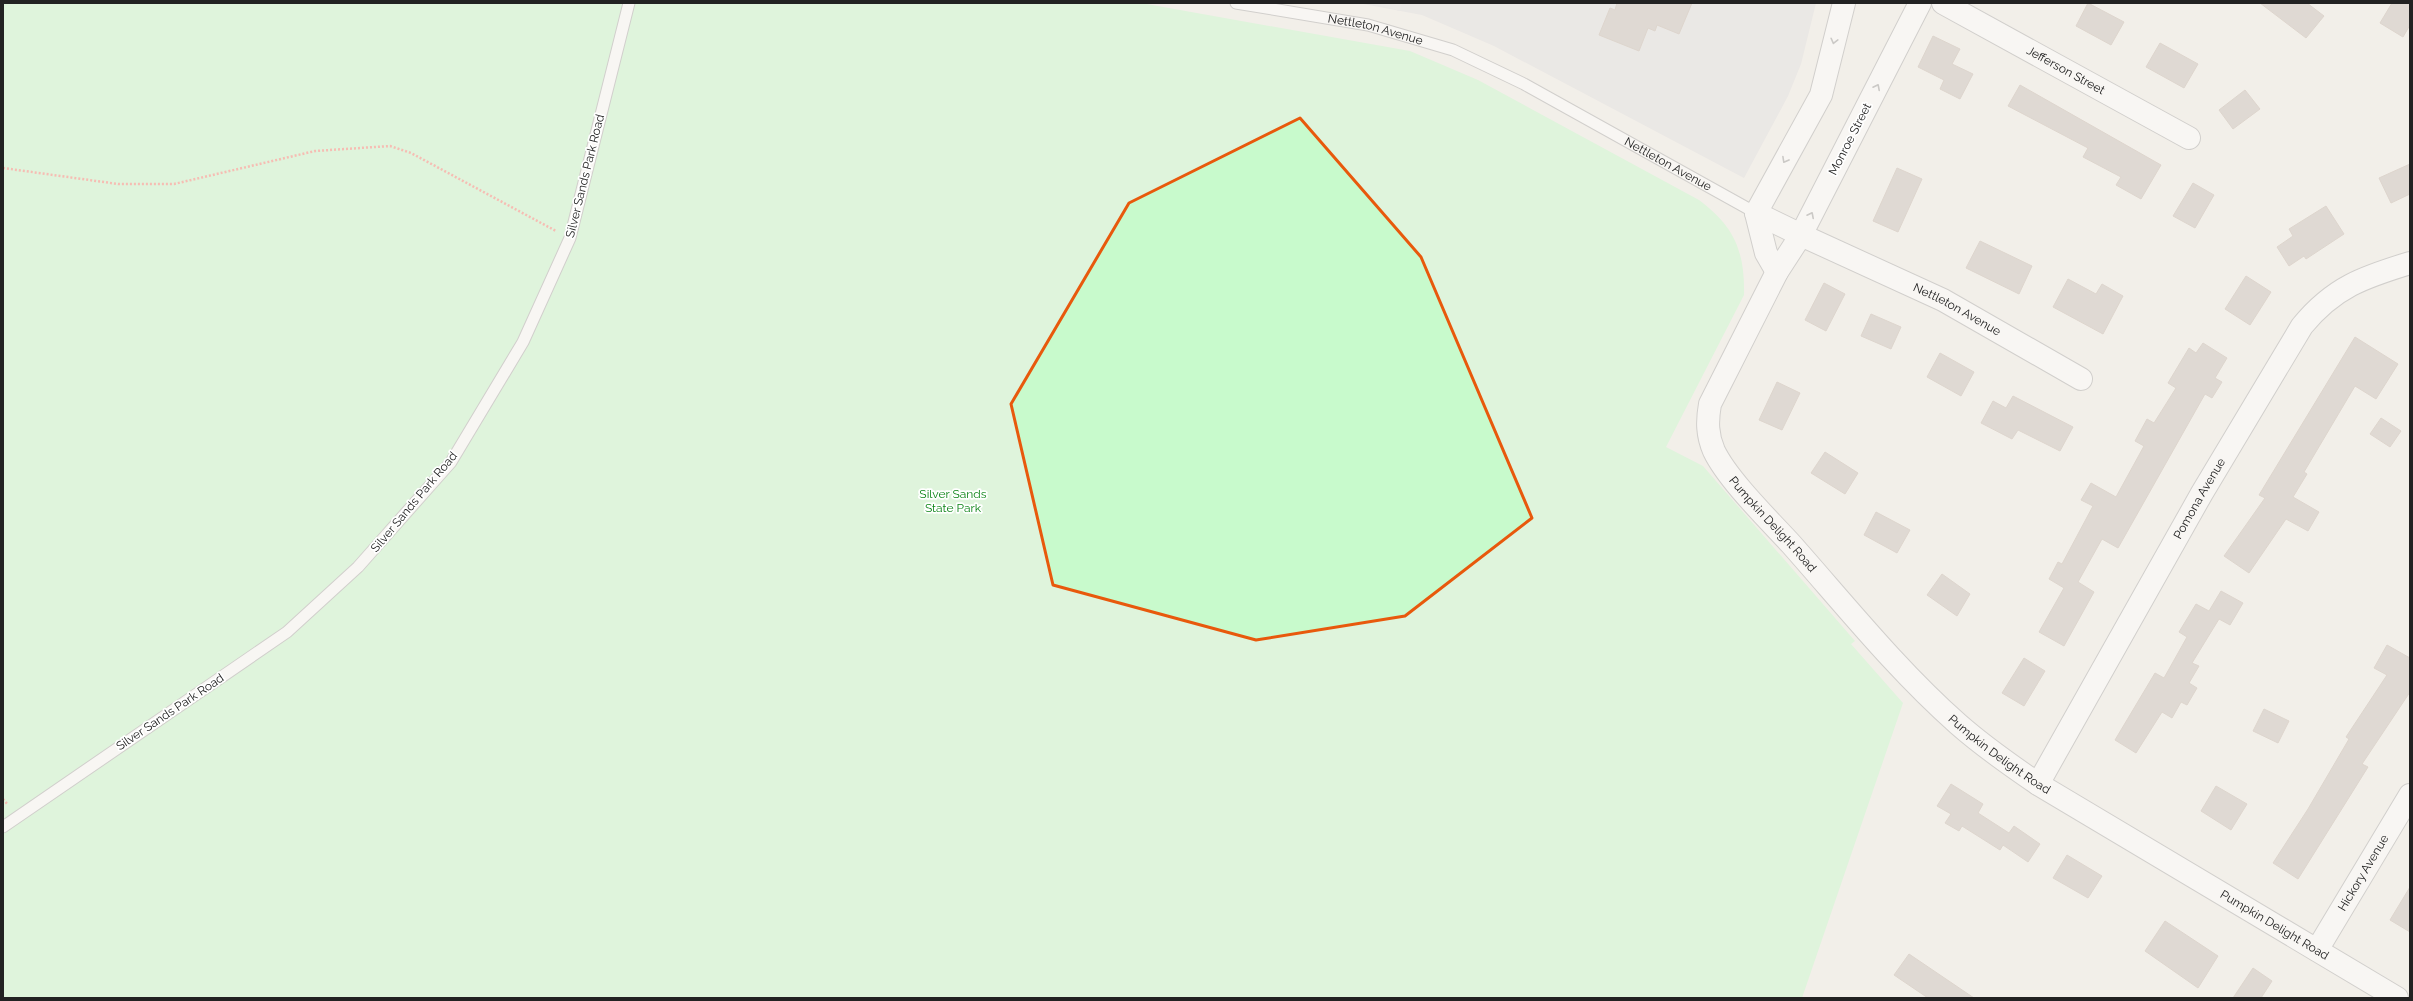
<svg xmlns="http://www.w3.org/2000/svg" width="2413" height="1001" font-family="Raleway,sans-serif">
  <rect width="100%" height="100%" fill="#f2efe9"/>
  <polygon fill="#e0dfdf" points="1358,3 1816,3 1801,64 1788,96 1744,178 1494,46 1422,15"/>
  <path fill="#c8facc" d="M 3,3 L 1141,3 L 1410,51 L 1478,80 L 1699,200 C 1734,226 1745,251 1744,295 L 1666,447 L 1703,466 L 1855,641 L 1851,644 L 1903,703 L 1802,998 L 3,998 Z"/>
  <polygon fill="#e2e2e2" points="1370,3 1403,3 1400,11"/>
  <g fill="#c7bfb8" stroke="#c4b6ab">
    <polygon points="1617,3 1692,3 1679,34 1657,25 1655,31 1648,28 1639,51 1599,35 1610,8 1615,10"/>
    <polygon points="2088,3 2124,22 2111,45 2076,26"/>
    <polygon points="2260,3 2307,3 2324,16 2306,38"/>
    <polygon points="2392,3 2410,3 2410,25 2403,37 2380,23"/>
    <polygon points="1933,36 1960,49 1952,64 1973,74 1960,99 1940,89 1944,80 1918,67"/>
    <polygon points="2160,43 2198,64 2184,88 2146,67"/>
    <polygon points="2020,85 2161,165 2141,199 2116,185 2121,177 2083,157 2088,148 2008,106"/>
    <polygon points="2245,90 2260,109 2233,129 2219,110"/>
    <polygon points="2410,164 2410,194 2391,203 2379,178"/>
    <polygon points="1897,168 1922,179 1898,232 1873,221"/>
    <polygon points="2193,183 2214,195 2195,228 2173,216"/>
    <polygon points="2326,206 2344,234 2306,259 2304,256 2289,266 2277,247 2293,236 2289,229"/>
    <polygon points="1980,241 2032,266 2019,294 1966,268"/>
    <polygon points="2246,276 2271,292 2250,325 2225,309"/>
    <polygon points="2068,279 2096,294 2102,284 2123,296 2103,334 2053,307"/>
    <polygon points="1824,283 1845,294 1826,331 1805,320"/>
    <polygon points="1871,314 1901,327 1891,349 1861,336"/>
    <polygon points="2355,337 2398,364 2376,399 2355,386 2304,472 2307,474 2293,497 2319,512 2308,531 2286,519 2249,573 2224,556 2265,498 2259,495"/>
    <polygon points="2203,343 2227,358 2215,378 2222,382 2212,398 2205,394 2118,548 2102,539 2078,582 2094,592 2064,646 2039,632 2064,588 2049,579 2058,562 2062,564 2093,506 2081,500 2091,483 2116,497 2144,446 2135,441 2147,419 2154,423 2176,388 2168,383 2189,348 2196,353"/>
    <polygon points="1940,353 1974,372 1961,396 1927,377"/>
    <polygon points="1777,382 1800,393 1782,430 1759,420"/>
    <polygon points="2013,396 2073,427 2060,451 2018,430 2012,439 1981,423 1993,401 2006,408"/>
    <polygon points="2381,418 2401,431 2390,447 2370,434"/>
    <polygon points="1825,452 1858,473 1845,494 1811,473"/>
    <polygon points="1876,512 1910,530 1897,553 1864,535"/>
    <polygon points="1942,574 1970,594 1957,616 1927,595"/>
    <polygon points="2221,591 2243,603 2230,625 2219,619 2192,663 2199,666 2189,683 2197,688 2187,705 2181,702 2172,718 2162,712 2136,753 2115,740 2155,673 2164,678 2187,637 2179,632 2196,604 2209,611"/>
    <polygon points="2387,645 2410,658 2410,692 2362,764 2368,767 2298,879 2273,863 2308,809 2349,739 2346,737 2387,675 2374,668"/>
    <polygon points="2024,658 2045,671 2024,706 2002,693"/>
    <polygon points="2264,709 2289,721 2278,743 2253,731"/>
    <polygon points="1951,784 1983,804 1978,813 2009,833 2014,826 2040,844 2028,862 2003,845 2000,850 1962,826 1959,831 1945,823 1951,814 1937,806"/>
    <polygon points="2216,786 2247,804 2231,830 2201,811"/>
    <polygon points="2067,855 2102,876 2088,898 2053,878"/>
    <polygon points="2410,887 2410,932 2390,920"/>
    <polygon points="2165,921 2218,956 2198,988 2145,951"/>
    <polygon points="1909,954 1974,998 1928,998 1894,975"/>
    <polygon points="2253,968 2272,981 2261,998 2233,998"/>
  </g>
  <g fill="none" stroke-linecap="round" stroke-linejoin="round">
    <g stroke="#a9a9a9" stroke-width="13">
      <g id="service">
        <path id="s1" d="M 1236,3 L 1368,25 L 1453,50 L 1524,84 L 1756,213"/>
        <polyline points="3,827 287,632 358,567 451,462 523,342 570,238 629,3"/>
      </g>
    </g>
    <g stroke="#a9a9a9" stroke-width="24">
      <g id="minor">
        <path id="s2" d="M 1943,3 L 2189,138"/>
        <path id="s3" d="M 1756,213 L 1801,235 L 1943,300 L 2081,379"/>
        <path id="s4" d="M 2038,784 L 2202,493 L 2302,326 C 2334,287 2364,277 2410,263"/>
        <path id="s5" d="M 2317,950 L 2410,795"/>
      </g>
    </g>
    <g stroke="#a9a9a9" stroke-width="24">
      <g id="tertiary">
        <path id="s6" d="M 1920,3 L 1801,235 L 1777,272 L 1710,404 C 1707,421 1707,435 1714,451 C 1728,480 1769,520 1791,544 C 1845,605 1897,670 1958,724 C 1983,746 2010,765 2038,784 L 2397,998"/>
        <polyline points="1777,272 1766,253 1756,213 1821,95 1844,3"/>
      </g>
    </g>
    <g stroke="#fa8072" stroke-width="2.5" stroke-dasharray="2 2" stroke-linecap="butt">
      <polyline points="3,168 118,184 174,184 315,151 390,146 411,153 556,231"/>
      <polyline points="3,799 8,805"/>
    </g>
    <use href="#service" stroke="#fff" stroke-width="11"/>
    <use href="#minor" stroke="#fff" stroke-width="22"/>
    <use href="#tertiary" stroke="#fff" stroke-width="22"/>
  </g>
  <defs><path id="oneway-chevron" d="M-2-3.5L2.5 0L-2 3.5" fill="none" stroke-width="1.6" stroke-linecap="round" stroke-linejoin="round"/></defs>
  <g stroke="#9c9c9c">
    <use href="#oneway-chevron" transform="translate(1834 41) rotate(104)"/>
    <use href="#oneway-chevron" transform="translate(1877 87) rotate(-63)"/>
    <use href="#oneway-chevron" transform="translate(1785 160) rotate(119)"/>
    <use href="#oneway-chevron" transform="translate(1811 215) rotate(-63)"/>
  </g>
  <path d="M0 0H2413V1001H0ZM 1300,118 L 1421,257 L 1532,518 L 1405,616 L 1256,640 L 1053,585 L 1011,404 L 1129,203 Z" fill="#f2efe9" fill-opacity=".55" fill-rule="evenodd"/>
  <path fill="none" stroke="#e8590c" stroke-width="3" stroke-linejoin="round" d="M 1300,118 L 1421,257 L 1532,518 L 1405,616 L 1256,640 L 1053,585 L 1011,404 L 1129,203 Z"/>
  <g text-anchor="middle" stroke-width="3.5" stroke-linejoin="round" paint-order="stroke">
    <g font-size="12" fill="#222" stroke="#fff">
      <text dy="4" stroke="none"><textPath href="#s1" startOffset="142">Nettleton Avenue</textPath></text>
      <text dy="4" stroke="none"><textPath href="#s2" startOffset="140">Jefferson Street</textPath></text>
      <text transform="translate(1850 139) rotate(-63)" y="4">Monroe Street</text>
      <text dy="4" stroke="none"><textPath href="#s1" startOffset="466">Nettleton Avenue</textPath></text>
      <text transform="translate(585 176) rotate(-76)" y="4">Silver Sands Park Road</text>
      <text dy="4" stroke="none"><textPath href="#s3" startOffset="223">Nettleton Avenue</textPath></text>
      <text dy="4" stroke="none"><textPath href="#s4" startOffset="328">Pomona Avenue</textPath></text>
      <text transform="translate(414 502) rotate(-50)" y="4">Silver Sands Park Road</text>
      <text dy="4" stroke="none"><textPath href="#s6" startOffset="595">Pumpkin Delight Road</textPath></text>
      <text transform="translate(170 712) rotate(-34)" y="4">Silver Sands Park Road</text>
      <text dy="4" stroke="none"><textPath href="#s6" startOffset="919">Pumpkin Delight Road</textPath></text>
      <text dy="4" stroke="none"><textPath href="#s5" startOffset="90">Hickory Avenue</textPath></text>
      <text dy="4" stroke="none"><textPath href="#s6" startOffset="1243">Pumpkin Delight Road</textPath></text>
    </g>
    <g font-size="12" fill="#0c8416" stroke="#fff">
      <text x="953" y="498">Silver Sands<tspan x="953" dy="14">State Park</tspan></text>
    </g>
  </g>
  <rect width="2413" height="1001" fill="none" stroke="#222222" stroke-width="8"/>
</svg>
